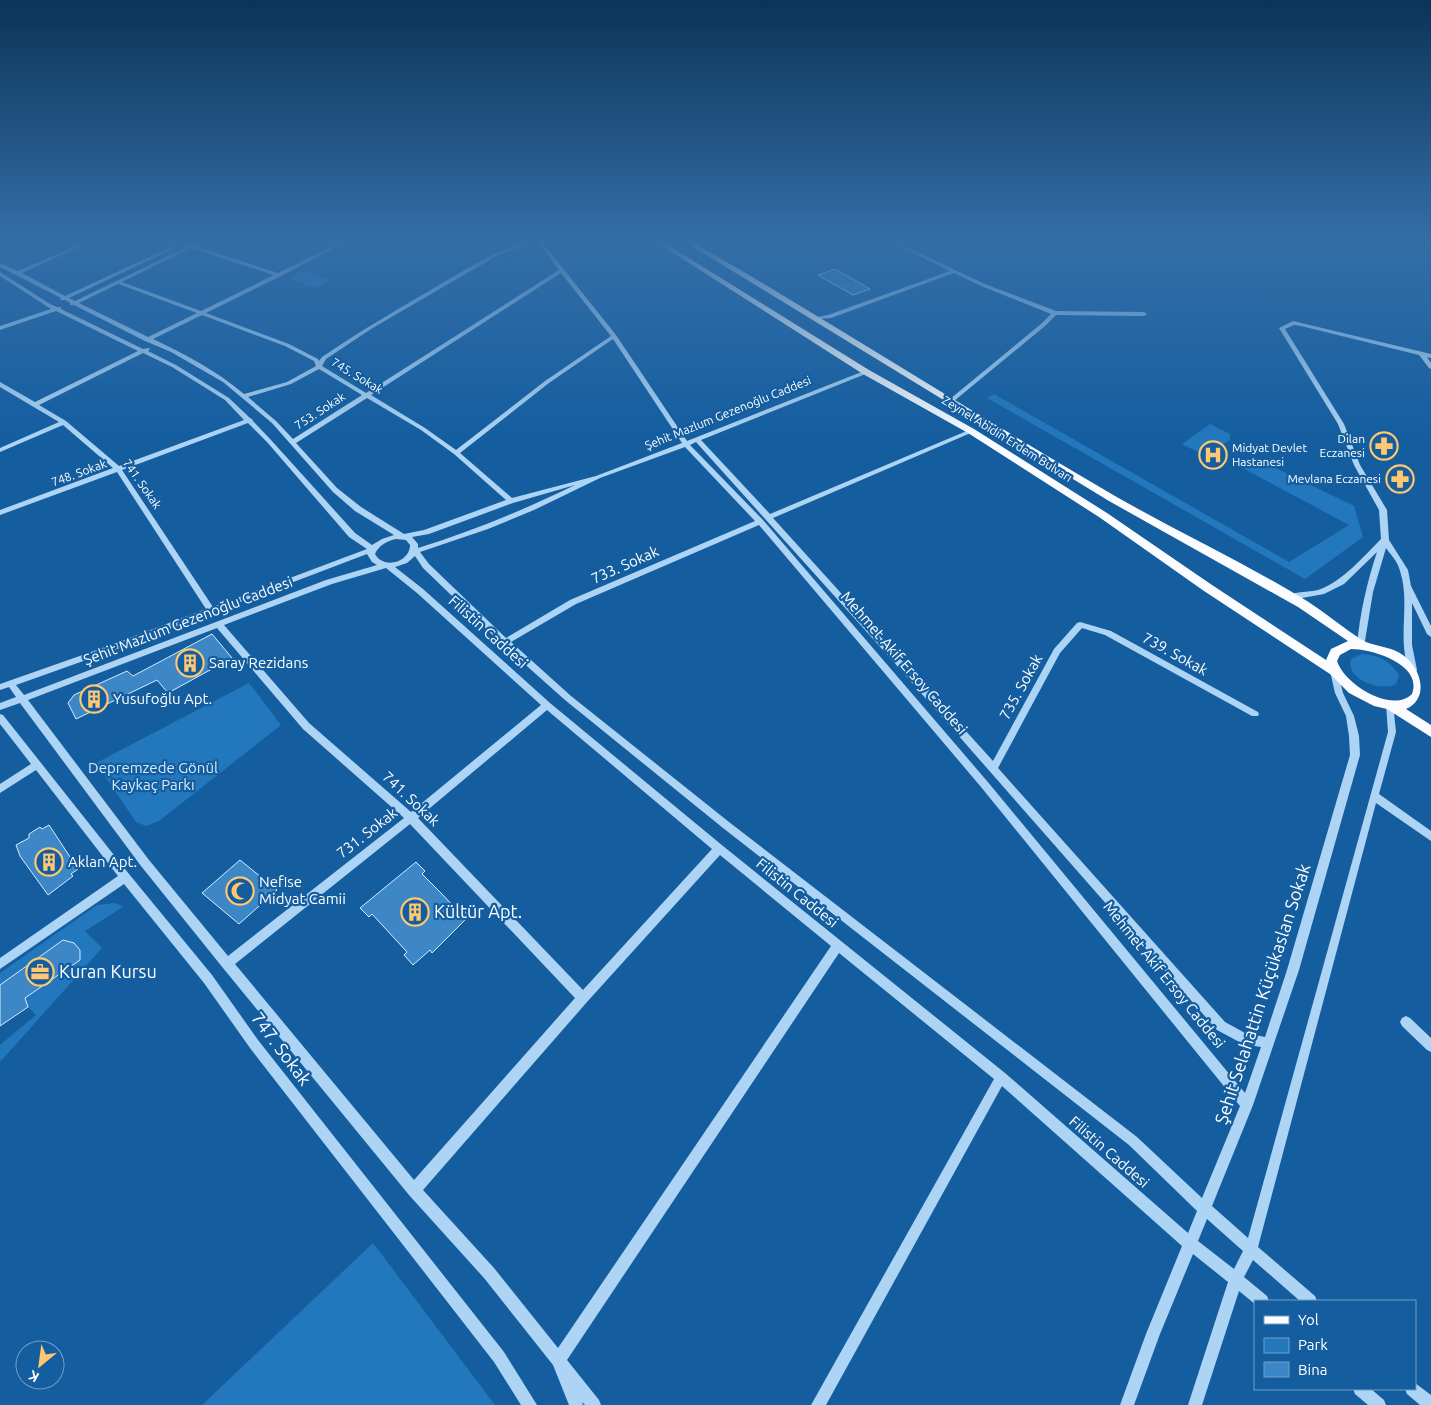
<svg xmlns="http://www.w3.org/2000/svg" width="1431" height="1405" font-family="Ubuntu,sans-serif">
  <rect width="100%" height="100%" fill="#145ea0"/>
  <g fill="#2377bd">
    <polygon points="305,270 331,280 315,288 289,278"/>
    <polygon points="994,394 1289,562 1349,525 1239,466 1253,457 1354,506 1363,537 1305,579 987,398"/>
    <path d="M 1210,424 L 1230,434 L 1230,440 C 1205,455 1208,458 1182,444 Z"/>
    <path d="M 1362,654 C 1377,655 1392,661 1399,676 L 1396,684 C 1382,692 1345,680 1351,659 Z"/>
    <polygon points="249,683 281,725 159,821 146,826 136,822 96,763"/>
    <polygon points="116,903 123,907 85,931 102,948 0,1062 0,1045 36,1015 28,1007 25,998 80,960 80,950 74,943 63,940 0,985 0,973 97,905"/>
    <polygon points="373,1243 495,1405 202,1405"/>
  </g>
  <g fill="#3d87c7" stroke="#d6ebfd">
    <polygon points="835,269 870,289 853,295 818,275"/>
    <polygon points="212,634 232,658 168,693 157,680 76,719 68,703 74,695 127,671 133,676"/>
    <polygon points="49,825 78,869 71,874 73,876 48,895 20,856 16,845 29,838 29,834 40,827 42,829"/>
    <polygon points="240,860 277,890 239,924 202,893"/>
    <polygon points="416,862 425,871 422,874 441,893 457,910 461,907 469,916 432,953 430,950 413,965 404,955 407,952 372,914 369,917 360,908"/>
    <polygon points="63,940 74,943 80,950 80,960 25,998 28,1007 0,1026 0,985"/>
  </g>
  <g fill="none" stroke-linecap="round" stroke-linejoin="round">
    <g fill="#add4f4" fill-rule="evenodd">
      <path d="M 85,242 L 90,242 L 22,273 L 65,296 L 173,246 L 177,247 L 69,298 L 75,301 L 197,242 L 202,242 L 195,246 L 278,273 L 341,242 L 346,242 L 281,276 L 206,313 L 289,344 L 318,359 L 319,361 L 322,357 C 360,331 400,308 439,285 C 466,270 506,242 536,242 L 536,243 L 500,254 L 371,329 L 326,359 L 322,366 L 366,393 L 559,270 L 538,242 L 542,242 L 616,335 L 687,441 L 864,371 L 868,371 L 868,373 L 701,440 L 770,514 L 969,430 L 973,430 L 973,432 L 773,518 L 993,761 L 1054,649 L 1077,623 L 1080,622 L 1111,631 L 1258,712 L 1259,714 L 1258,716 L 1252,716 L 1105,635 L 1082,628 L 1060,653 L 998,768 L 1225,1022 L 1245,1033 L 1265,1037 L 1287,970 L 1350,755 L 1349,736 L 1346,716 L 1335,693 L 1330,671 L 1334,668 L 1337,669 L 1343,693 L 1354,716 L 1359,736 L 1360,755 L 1299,970 L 1253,1105 L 1212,1206 L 1248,1238 L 1388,732 L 1386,705 L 1387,703 L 1393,703 L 1396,732 L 1379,794 L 1431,831 L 1431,841 L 1376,803 L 1258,1247 L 1315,1296 L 1317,1301 L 1300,1301 L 1253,1260 L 1244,1277 L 1267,1296 L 1269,1301 L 1255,1301 L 1255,1304 L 1239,1291 L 1202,1405 L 1188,1405 L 1228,1282 L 1193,1254 L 1160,1334 L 1134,1405 L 1120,1405 L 1146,1334 L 1182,1246 L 1002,1086 L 826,1405 L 811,1405 L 994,1079 L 839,953 L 567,1360 L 599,1400 L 601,1405 L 585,1405 L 582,1402 L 583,1405 L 569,1405 L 553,1365 L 484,1278 L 409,1195 L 223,968 L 141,866 L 20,703 L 0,710 L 0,703 L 16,697 L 9,687 L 0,690 L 0,684 L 111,645 L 206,609 L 117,472 L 0,515 L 0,510 L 113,468 L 63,425 L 0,452 L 0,448 L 59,422 L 0,387 L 0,382 L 35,402 L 138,351 L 56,311 L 0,330 L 0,326 L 51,309 L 0,276 L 0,272 L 50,304 L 57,307 L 61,307 L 61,309 L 143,349 L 149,348 L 150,349 L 148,351 L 176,365 L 229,398 L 250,418 L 252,419 L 253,421 L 271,440 L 355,533 L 372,545 L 382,539 L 394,535 L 355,511 L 333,492 L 272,423 L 223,382 L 171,352 L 145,341 L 74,305 L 70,305 L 70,303 L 65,300 L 60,300 L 61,298 L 0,267 L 0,263 L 18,271 ZM 191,248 L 274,275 L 201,311 L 122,282 ZM 561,273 L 611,336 L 545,381 L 456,450 L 425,428 L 371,395 ZM 118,284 L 197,313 L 148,337 L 79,303 ZM 202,315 L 285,346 L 314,361 L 316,366 L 287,382 L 244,394 C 217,371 185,354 153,339 ZM 613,339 L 682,443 L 596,476 L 512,498 L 460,453 L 549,383 ZM 143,353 L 172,367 L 225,400 L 244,420 L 119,466 L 66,421 L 39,405 ZM 319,369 L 362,395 L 293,439 L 276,421 L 248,397 L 291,384 ZM 367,398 L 421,430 L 454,454 L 506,500 L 424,530 L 404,534 L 361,507 L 337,488 L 296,443 ZM 248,423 L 267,442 L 349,537 L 367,549 L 213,607 L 122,470 ZM 696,442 L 892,660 L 1217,1030 L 1243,1044 L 1261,1047 L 1245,1093 L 987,781 L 763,520 L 690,445 ZM 685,447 L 755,521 L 570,600 L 506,638 L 429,564 L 420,552 L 488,529 L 534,510 L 600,478 ZM 575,485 C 524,510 472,531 418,548 L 418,544 L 412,537 L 429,534 L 513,503 ZM 759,525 L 981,787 L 1240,1106 L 1202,1198 L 1137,1137 L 729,822 L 571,696 L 511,642 L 576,604 ZM 396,539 L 406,540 L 410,545 C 410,562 384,570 375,554 C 379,545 387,541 396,539 ZM 367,554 L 372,562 L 377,565 L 326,580 L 24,695 L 16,685 L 117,649 ZM 415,556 L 423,568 L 502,644 L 565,700 L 723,828 L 1129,1145 L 1197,1211 L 1188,1233 L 1005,1073 L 723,846 L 550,703 L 423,589 L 395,567 L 407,563 ZM 386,568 L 417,593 L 541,705 L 411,812 L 309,723 L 224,625 L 332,584 ZM 217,628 L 303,729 L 404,818 L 228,956 L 149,860 L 28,700 ZM 547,710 L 712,849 L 583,990 L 418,818 ZM 410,824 L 575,998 L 414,1180 L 235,964 ZM 720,855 L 831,946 L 558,1348 L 494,1268 L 423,1190 L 587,1002 ZM 1207,1219 L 1243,1251 L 1234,1269 L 1198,1241 Z"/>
      <polygon points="891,242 896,242 985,284 1056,311 1144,312 1147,314 1144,316 1056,315 1045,326 954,401 950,401 950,399 1041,324 1051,314 981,286 954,273 831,318 817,319 817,317 828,315 950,271"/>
      <path d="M 1293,321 L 1431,354 L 1431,358 L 1427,357 L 1431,363 L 1431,369 L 1429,368 L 1419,355 L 1301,326 L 1294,325 L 1285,329 L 1344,424 L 1360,465 L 1387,510 L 1389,540 L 1408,570 L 1411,586 L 1431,626 L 1431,637 L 1427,634 L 1412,603 L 1412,645 L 1417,670 L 1416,672 L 1410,672 C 1396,640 1411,604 1400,571 C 1398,562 1391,555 1386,548 L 1373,592 L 1364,647 L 1361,648 L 1357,645 C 1360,613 1367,582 1377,552 L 1344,584 L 1324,594 L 1291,600 L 1287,597 C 1295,590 1311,593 1321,589 C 1345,579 1363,557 1381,539 L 1379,510 L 1354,465 L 1338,424 L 1279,328 Z"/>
      <polygon points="0,714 3,715 129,874 212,975 258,1040 504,1352 537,1405 521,1405 494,1362 250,1048 204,983 124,884 0,969 0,958 118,876 36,770 0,793 0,784 31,764 0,724"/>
      <polygon points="1406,1016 1410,1018 1431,1038 1431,1052 1427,1050 1402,1026 1400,1022 1402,1018"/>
      <polygon points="1415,1383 1431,1395 1431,1405 1420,1405 1407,1394 1405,1389 1415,1389"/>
      <polygon points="1353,1389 1371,1389 1384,1400 1386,1405 1368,1405 1355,1394"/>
    </g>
    <path fill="#fafcff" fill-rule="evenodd" d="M 656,242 L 663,242 L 869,370 L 974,429 L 1107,513 L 1212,585 L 1326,660 L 1331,649 L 1348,641 L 1298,607 L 1109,501 L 685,242 L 692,242 L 744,272 C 868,346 990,423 1115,496 C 1178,532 1245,563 1307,601 C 1326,613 1343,628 1362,640 C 1372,646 1387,646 1398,652 C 1421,664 1431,698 1406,709 L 1431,725 L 1431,737 L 1387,709 L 1374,706 L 1349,693 L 1330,674 L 1204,591 L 1099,517 L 968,433 L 863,374 ZM 1351,649 C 1372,649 1423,664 1412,694 C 1392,714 1344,684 1337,661 L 1340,655 Z"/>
  </g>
  <linearGradient id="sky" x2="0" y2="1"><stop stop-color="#0b3458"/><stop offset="0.55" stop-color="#346ea7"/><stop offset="1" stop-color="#346ea7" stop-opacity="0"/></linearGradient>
  <rect width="1431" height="438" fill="url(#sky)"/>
  <defs>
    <g id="pharmacy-ring" transform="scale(1.4375)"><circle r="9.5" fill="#145ea0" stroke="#ffc870" stroke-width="1.5"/><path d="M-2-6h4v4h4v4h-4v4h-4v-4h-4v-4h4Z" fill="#ffc870"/></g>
    <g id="hospital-ring" transform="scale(1.4375)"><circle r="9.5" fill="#145ea0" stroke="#ffc870" stroke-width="1.5"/><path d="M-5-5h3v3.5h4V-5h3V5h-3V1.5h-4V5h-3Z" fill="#ffc870"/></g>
    <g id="building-ring" transform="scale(1.4375)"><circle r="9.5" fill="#145ea0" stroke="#ffc870" stroke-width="1.5"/><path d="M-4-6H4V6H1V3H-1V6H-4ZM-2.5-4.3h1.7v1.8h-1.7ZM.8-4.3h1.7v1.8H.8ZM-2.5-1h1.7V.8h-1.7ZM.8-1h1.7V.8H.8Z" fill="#ffc870"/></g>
    <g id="mosque-ring" transform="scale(1.4375)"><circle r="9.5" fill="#145ea0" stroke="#ffc870" stroke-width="1.5"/><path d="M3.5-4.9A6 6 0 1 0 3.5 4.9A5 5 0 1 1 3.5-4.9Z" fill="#ffc870"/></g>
    <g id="office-ring" transform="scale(1.4375)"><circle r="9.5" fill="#145ea0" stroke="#ffc870" stroke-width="1.5"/><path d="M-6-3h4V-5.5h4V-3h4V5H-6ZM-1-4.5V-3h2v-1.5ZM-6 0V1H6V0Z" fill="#ffc870"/></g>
  </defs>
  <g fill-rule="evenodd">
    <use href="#pharmacy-ring" x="1384" y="446"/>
    <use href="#hospital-ring" x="1213" y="455"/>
    <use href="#pharmacy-ring" x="1400" y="479"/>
    <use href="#building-ring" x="190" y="663"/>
    <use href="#building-ring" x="94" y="699"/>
    <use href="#building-ring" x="49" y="862"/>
    <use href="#mosque-ring" x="240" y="891"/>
    <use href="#building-ring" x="415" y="912"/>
    <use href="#office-ring" x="40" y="972"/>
  </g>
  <g text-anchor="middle" stroke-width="4.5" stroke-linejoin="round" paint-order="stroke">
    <g font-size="12" fill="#fff" stroke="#145ea0">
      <text transform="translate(357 376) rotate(31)" y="4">745. Sokak</text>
      <text transform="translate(320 411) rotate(-33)" y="4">753. Sokak</text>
      <text transform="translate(728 413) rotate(-22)" y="4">Şehit Mazlum Gezenoğlu Caddesi</text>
      <text transform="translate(1007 439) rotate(32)" y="4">Zeynel Abidin Erdem Bulvarı</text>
      <text transform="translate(79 473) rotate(-20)" y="4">748. Sokak</text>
      <text transform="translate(142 484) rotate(55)" y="4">741. Sokak</text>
    </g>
    <g font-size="12" fill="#fff" stroke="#145ea0" text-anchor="end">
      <text x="1365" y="443">Dilan<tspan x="1365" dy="14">Eczanesi</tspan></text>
      <text x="1232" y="452" text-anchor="start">Midyat Devlet<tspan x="1232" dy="14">Hastanesi</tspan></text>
      <text x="1381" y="483">Mevlana Eczanesi</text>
    </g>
    <g font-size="15" fill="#fff" stroke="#145ea0">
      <text transform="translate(625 565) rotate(-24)" y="5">733. Sokak</text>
      <text transform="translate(188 621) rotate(-21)" y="5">Şehit Mazlum Gezenoğlu Caddesi</text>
      <text transform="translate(488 632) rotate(42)" y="5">Filistin Caddesi</text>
      <text transform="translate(1175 654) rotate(29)" y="5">739. Sokak</text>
      <text transform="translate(904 663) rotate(49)" y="5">Mehmet Akif Ersoy Caddesi</text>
      <text transform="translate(1021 687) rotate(-61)" y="5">735. Sokak</text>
      <text transform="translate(411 799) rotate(43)" y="5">741. Sokak</text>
      <text transform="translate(367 833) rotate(-38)" y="5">731. Sokak</text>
      <text transform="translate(797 893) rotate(39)" y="5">Filistin Caddesi</text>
      <text transform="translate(1164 975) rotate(51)" y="5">Mehmet Akif Ersoy Caddesi</text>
      <text transform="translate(1109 1152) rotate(41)" y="5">Filistin Caddesi</text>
    </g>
    <g font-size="15" fill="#fff" stroke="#145ea0" text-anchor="start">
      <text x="209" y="668">Saray Rezidans</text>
      <text x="113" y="704">Yusufoğlu Apt.</text>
      <text x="68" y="867">Aklan Apt.</text>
      <text x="259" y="887">Nefise<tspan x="259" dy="17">Midyat Camii</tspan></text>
    </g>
    <g font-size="15" fill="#d6ebfd" stroke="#145ea0">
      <text x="153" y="773">Depremzede Gönül<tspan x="153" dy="17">Kaykaç Parkı</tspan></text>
    </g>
    <g font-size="18" fill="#fff" stroke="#145ea0" text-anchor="start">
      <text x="434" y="918">Kültür Apt.</text>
      <text x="59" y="978">Kuran Kursu</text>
    </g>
    <g font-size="18" fill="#fff" stroke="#145ea0">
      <text transform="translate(1263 994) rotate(-72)" y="6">Şehit Selahattin Küçükaslan Sokak</text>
      <text transform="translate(281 1049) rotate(53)" y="6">747. Sokak</text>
    </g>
  </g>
  <rect x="1254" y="1300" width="162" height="90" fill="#145ea0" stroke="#729ec6"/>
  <rect x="1264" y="1316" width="25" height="8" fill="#fafcff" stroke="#729ec6"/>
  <text x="1298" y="1325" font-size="15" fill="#ffffff">Yol</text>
  <rect x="1264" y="1338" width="25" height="15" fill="#2377bd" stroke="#729ec6"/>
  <text x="1298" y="1350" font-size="15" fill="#ffffff">Park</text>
  <rect x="1264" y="1362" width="25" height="15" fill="#3d87c7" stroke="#729ec6"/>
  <text x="1298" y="1375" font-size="15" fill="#ffffff">Bina</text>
  <g transform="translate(40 1365) rotate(209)"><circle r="24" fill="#145ea0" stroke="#729ec6"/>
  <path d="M0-4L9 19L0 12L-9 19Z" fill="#ffc870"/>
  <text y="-8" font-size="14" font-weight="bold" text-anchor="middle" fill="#ffffff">K</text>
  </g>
</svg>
